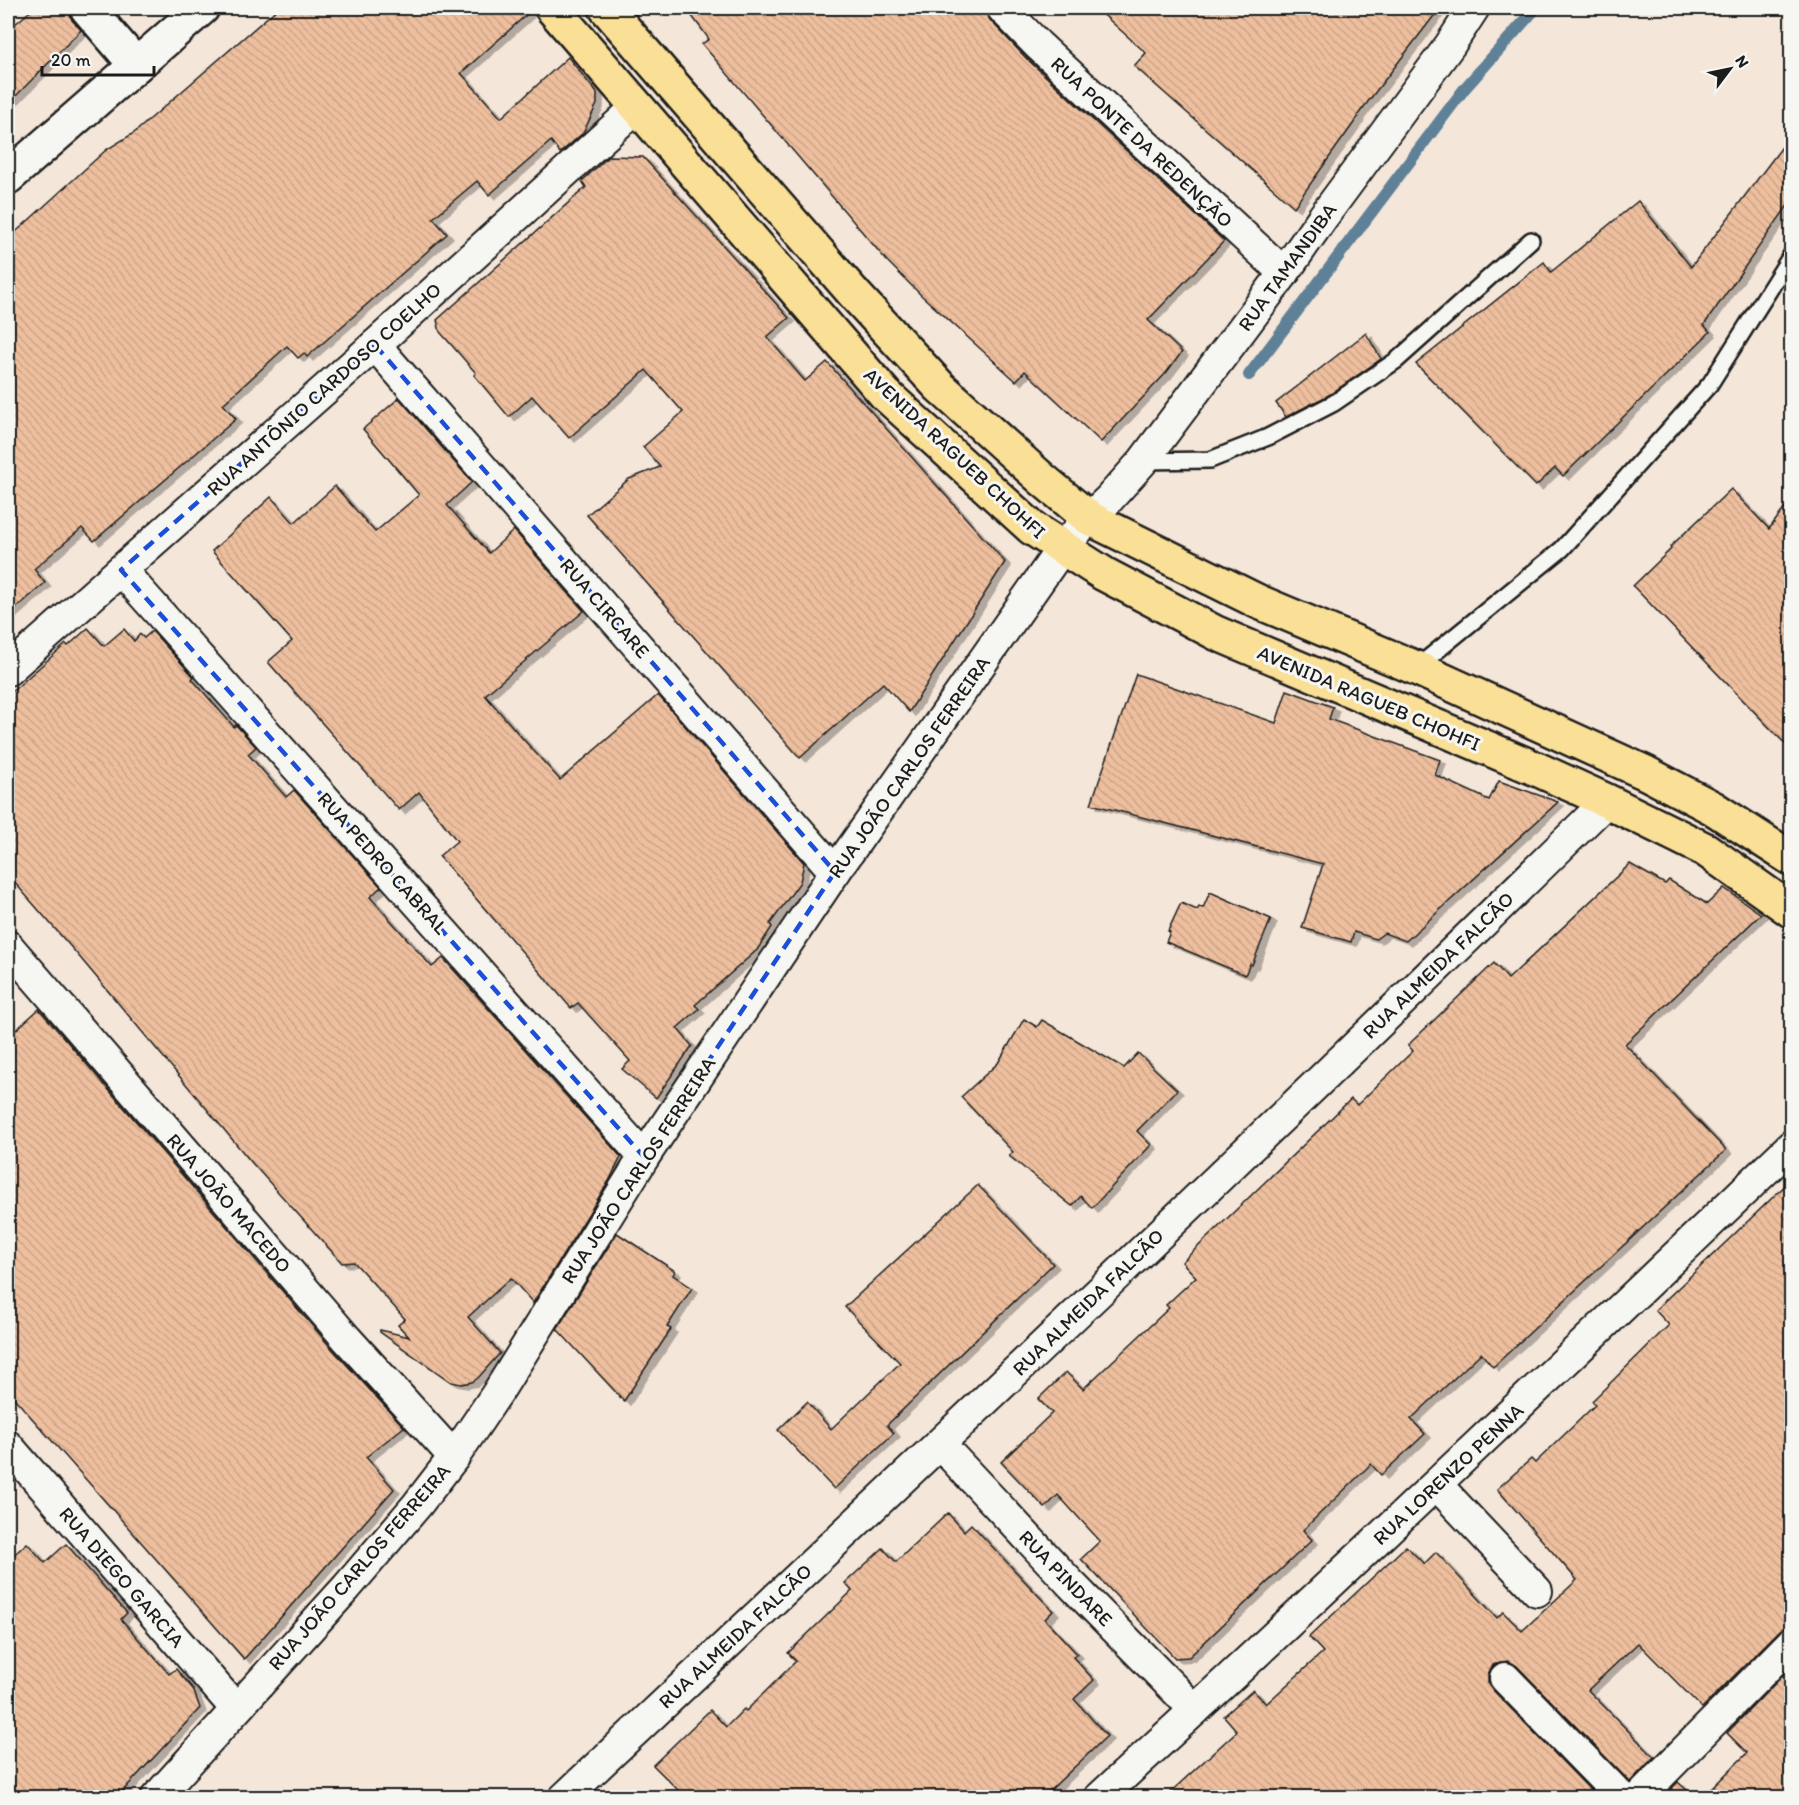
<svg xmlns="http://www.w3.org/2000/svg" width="1799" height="1805" font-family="Itim,sans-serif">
  <defs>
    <pattern id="building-back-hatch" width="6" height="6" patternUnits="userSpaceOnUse" patternTransform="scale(1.5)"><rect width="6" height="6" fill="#eebf9e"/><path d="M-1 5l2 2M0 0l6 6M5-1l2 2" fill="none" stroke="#cca488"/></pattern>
    <filter id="shadow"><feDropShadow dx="6" dy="4" stdDeviation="0" flood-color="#0004"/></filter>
  </defs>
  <rect width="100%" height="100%" fill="#f4e6d9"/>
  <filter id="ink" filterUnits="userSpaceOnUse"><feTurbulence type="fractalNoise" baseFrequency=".0167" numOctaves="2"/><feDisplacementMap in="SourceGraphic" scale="12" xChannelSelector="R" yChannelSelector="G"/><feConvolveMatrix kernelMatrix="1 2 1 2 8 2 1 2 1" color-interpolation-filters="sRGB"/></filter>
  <g filter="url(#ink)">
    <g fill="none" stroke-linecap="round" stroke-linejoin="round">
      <polyline stroke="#5f8198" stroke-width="12" points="1249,375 1465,88 1536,8"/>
    </g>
    <g fill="url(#building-back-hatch)" stroke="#1c1c1c" stroke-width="1.5" filter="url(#shadow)">
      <polygon points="34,8 69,8 69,12 72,20 81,30 8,104 8,30"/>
      <polygon points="278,8 534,8 461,73 501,118 568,57 597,93 597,104 583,133 560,153 551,141 489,195 477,181 433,218 447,234 307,357 304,353 298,358 287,346 223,404 236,419 94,541 82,528 34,569 45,583 8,615 8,239 106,150 134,133"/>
      <polygon points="686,8 985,8 986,13 990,20 1026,58 1224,241 1148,320 1182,352 1166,373 1101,442 1025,371 1016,381 921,295 887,261 702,44 709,39"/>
      <polygon points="1096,8 1440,8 1357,116 1358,117 1294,207 1134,66 1146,53"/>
      <polygon points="1791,135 1791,201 1704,325 1710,332 1563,476 1555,468 1536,486 1416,364 1544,262 1551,272 1638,201 1691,267"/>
      <polygon points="609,156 643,157 789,318 767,337 805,381 827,362 1005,562 909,712 883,683 800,758 587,515 629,479 660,467 643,447 683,412 646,370 569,438 532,396 509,417 474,375 476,373 440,332 437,320 586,187 582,181"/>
      <polygon points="1366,333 1381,359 1329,395 1286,417 1276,403"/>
      <polygon points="399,398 472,482 447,505 489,553 514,530 584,611 485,695 523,739 560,780 658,695 804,863 800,882 770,924 772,927 757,950 695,1005 699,1009 677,1028 692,1046 656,1098 622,1069 630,1061 578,1003 571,1008 439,856 457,841 419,792 399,810 268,662 292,641 212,551 271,497 294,523 335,486 375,532 419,495 363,429"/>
      <polygon points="1731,489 1769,529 1791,500 1791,750 1633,586 1671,549 1670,547"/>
      <polygon points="88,628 104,646 124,629 134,641 140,634 144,638 152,631 194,677 192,679 234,727 236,725 256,747 248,754 286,797 294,790 381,887 370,897 432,967 443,958 621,1157 609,1181 533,1303 511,1278 468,1317 500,1353 478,1378 472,1382 461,1384 451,1382 380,1332 380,1330 409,1337 398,1325 405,1319 354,1262 342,1263 252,1163 77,954 8,875 8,695 66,644 68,646"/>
      <polygon points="1136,674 1276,723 1287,690 1333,707 1329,719 1440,760 1435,775 1489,800 1499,781 1558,802 1406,941 1384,933 1376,939 1354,932 1351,942 1302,928 1323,864 1091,804"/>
      <polygon points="1630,864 1665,884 1669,880 1707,904 1724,888 1761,914 1625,1044 1726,1150 1493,1367 1481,1353 1411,1419 1425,1434 1381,1475 1371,1464 1303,1530 1312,1540 1189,1657 1175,1658 1081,1559 1100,1541 1058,1495 1045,1508 1001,1462 1052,1413 1038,1399 1066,1372 1083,1389 1169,1308 1166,1305 1196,1277 1182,1262 1351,1099 1357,1105 1413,1051 1408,1045 1494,963 1508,979"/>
      <polygon points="1210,892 1271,919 1252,965 1250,964 1245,975 1166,942 1170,932 1168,931 1181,903 1197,910 1199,907 1203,908"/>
      <polygon points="39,1009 334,1351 404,1427 366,1457 394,1489 244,1659 8,1391 8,1037"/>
      <polygon points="1024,1019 1037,1027 1042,1020 1124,1068 1138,1053 1177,1090 1137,1131 1151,1145 1092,1208 1081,1196 1072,1206 1009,1156 1013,1152 961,1097 998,1063"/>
      <polygon points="1791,1180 1791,1625 1787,1626 1780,1630 1702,1708 1638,1643 1588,1690 1654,1757 1630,1782 1517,1666 1509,1661 1500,1662 1493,1665 1488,1674 1488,1683 1493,1690 1597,1797 1165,1797 1237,1731 1224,1716 1253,1690 1266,1704 1323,1652 1309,1637 1406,1546 1424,1564 1436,1552 1497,1618 1503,1612 1522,1631 1577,1580 1497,1489 1531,1459 1535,1463 1595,1405 1592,1401 1669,1325 1655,1310"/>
      <polygon points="978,1185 1053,1264 887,1425 894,1433 834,1489 778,1430 807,1402 831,1429 900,1363 845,1307"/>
      <polygon points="617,1233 675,1271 673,1275 692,1288 667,1327 671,1329 624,1401 557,1329"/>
      <polygon points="948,1513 964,1531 971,1524 1053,1611 1045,1619 1077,1654 1073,1657 1094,1680 1074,1699 1107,1736 1043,1797 685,1797 653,1765 710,1710 726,1727 744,1709 746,1711 796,1661 788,1653 852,1591 845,1583 883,1548 896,1562"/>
      <polygon points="27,1543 45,1563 66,1544 127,1613 121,1619 169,1674 176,1669 193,1689 200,1708 117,1797 8,1797 8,1560"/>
      <polygon points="1791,1667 1791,1797 1703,1797 1747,1753 1727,1733"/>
      <polygon points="1678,1782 1694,1797 1663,1797"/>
    </g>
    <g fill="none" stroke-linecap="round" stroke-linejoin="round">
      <g stroke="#1c1c1c" stroke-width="20">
        <g id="service">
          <polyline points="1143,461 1210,460 1268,437 1334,403 1397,360 1531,240"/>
          <polyline points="1416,668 1562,549 1710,384 1792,254"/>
        </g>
      </g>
      <g stroke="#1c1c1c" stroke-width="34">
        <g id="minor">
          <polyline points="1002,8 1038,45 1284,273"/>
          <polyline points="375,345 835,872"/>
          <polyline points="121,570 644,1157"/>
          <polyline points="8,670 375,345 638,106"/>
          <polyline points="8,946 347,1339 454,1457"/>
          <polyline points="940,1444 1072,1585 1195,1710"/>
          <polyline points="8,1446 236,1709"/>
          <polyline points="1437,1485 1537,1591"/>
          <polyline points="1505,1678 1622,1798"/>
          <polyline points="156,1798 347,1587 417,1505 454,1457 498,1392 644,1157 835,872 1062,548 1089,518 1109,499 1143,461 1284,273 1323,217 1450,45 1474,8"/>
          <path d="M 564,1798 C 914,1468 1265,1138 1607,801"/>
          <path d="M 1099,1798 C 1334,1584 1562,1364 1792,1145"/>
          <polyline points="1638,1798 1792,1642"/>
        </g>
      </g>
      <g stroke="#1c1c1c" stroke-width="38">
        <polyline id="tertiary" points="87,8 136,65"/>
      </g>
      <g stroke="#1c1c1c" stroke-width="38">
        <polyline id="secondary" points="8,177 202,8"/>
      </g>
      <g stroke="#1c1c1c" stroke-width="38">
        <g id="primary">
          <polyline points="552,8 885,394 1032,528 1104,574 1216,633 1539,770 1607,801 1706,850 1792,911"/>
          <polyline points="606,8 856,296 940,387 1042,479 1089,518 1259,602 1416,668 1646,773 1713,808 1792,859"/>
        </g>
      </g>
      <use href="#service" stroke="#f6f6f2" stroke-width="15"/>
      <use href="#minor" stroke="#f6f6f2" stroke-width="30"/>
      <use href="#tertiary" stroke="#f6f6f2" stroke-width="33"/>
      <use href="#secondary" stroke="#f6f6f2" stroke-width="33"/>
      <use href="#primary" stroke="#fadf96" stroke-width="33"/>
    </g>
  </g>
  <path fill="none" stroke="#1d4ed8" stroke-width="4.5" stroke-dasharray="12 8" stroke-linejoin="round" d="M 375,345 L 835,872 L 644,1157 L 121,570 Z"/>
  <g text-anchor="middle" stroke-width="6" stroke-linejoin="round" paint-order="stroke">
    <g font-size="20" fill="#1c1c1c" stroke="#f6f6f2">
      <text transform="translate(1142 142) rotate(43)" y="7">RUA PONTE DA REDENÇÃO</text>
      <text transform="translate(1287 267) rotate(-54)" y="7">RUA TAMANDIBA</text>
      <text transform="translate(324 389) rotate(-42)" y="7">RUA ANTÔNIO CARDOSO COELHO</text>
      <text transform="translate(955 453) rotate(43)" y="7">AVENIDA RAGUEB CHOHFI</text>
      <text transform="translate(605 608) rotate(49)" y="7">RUA CIRCARE</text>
      <text transform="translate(1369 698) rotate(23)" y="7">AVENIDA RAGUEB CHOHFI</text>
      <text transform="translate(909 767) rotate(-55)" y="7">RUA JOÃO CARLOS FERREIRA</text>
      <text transform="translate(383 863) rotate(48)" y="7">RUA PEDRO CABRAL</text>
      <text transform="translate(1438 965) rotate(-44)" y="7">RUA ALMEIDA FALCÃO</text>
      <text transform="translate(638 1170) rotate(-57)" y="7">RUA JOÃO CARLOS FERREIRA</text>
      <text transform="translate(229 1203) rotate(49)" y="7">RUA JOÃO MACEDO</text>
      <text transform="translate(1088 1302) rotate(-44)" y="7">RUA ALMEIDA FALCÃO</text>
      <text transform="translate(1448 1474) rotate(-43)" y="7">RUA LORENZO PENNA</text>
      <text transform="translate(359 1567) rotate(-49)" y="7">RUA JOÃO CARLOS FERREIRA</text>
      <text transform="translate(122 1577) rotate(49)" y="7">RUA DIEGO GARCIA</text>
      <text transform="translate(1066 1578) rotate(46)" y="7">RUA PINDARE</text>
      <text transform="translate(735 1636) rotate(-43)" y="7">RUA ALMEIDA FALCÃO</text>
    </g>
  </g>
  <rect width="1799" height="1805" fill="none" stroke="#f6f6f2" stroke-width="30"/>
  <rect x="15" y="15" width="1769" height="1775" fill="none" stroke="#1c1c1c" stroke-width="2" filter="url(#ink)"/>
  <g transform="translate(1730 69) rotate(58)" stroke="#f6f6f2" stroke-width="4.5" paint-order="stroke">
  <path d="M0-4.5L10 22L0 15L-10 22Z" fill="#1c1c1c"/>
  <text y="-9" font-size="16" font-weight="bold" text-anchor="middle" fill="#1c1c1c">N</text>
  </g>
  <path d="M42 66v9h112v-9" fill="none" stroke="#1c1c1c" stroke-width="3"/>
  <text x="51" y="66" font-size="18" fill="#1c1c1c" stroke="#f6f6f2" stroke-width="4.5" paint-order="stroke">20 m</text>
</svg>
